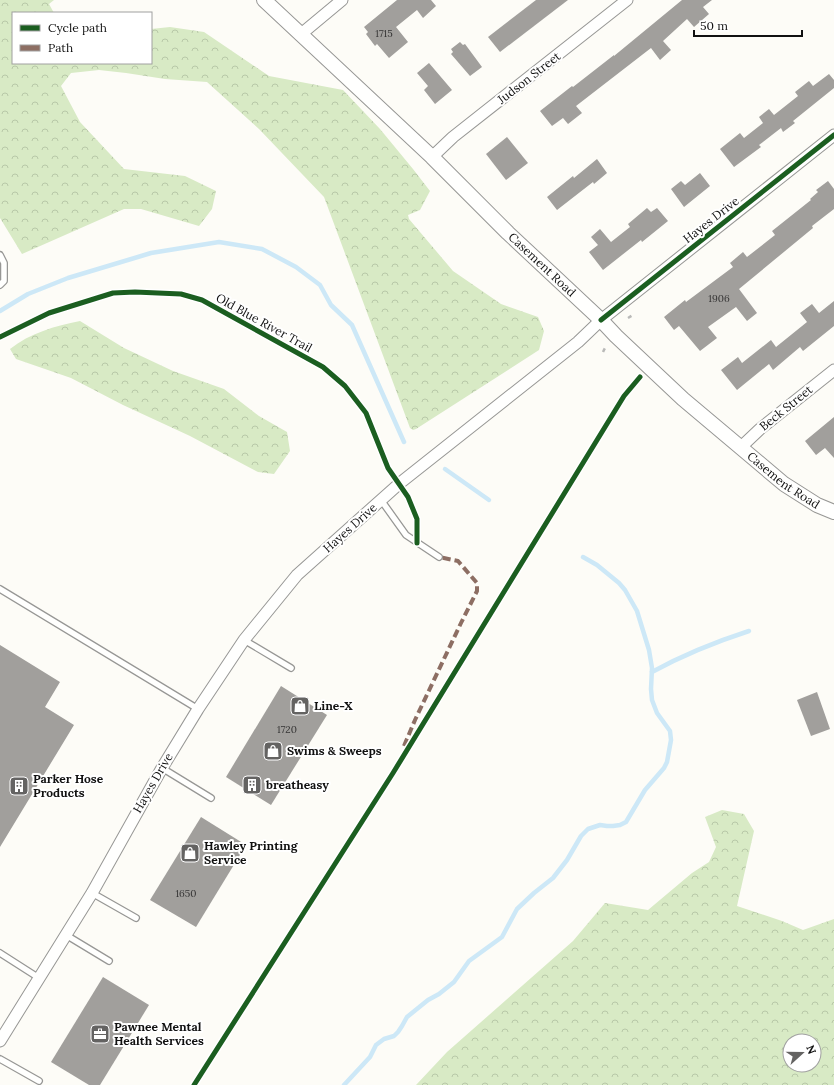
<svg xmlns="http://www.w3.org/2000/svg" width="834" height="1085" font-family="Lora,serif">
  <defs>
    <pattern id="forest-crowns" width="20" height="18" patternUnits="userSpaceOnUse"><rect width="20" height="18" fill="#d8eac5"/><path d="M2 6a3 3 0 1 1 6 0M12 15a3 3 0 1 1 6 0" fill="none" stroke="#b8c8a8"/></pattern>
  </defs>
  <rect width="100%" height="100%" fill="#fdfcf7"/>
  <g fill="url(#forest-crowns)" fill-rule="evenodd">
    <polygon points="0,0 54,0 49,4 54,13 13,13 13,63 151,63 151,29 170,27 204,32 269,76 343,90 380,129 413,169 430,191 420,210 408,215 409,219 453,271 501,304 538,317 544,331 539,350 416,429 413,430 410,428 324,197 259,129 207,82 165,79 126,73 99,70 71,73 61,86 80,122 124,169 185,176 216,191 212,209 199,226 141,209 124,209 22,254 0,218"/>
    <path d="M 80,321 L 124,348 L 173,371 L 224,389 L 259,416 L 287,432 L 290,451 L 274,474 L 258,472 L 190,436 L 123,405 L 71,378 L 16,359 L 10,349 C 30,333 55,326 80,321 Z"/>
    <path d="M 722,810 L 744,814 L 754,831 L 737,906 L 782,921 L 803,930 L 834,919 L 834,1085 L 416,1085 L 447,1052 L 573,941 L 605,903 L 648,910 L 692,873 L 709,862 L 716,847 L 705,817 ZM 790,1041 L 814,1041 L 814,1065 L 790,1065 Z"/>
  </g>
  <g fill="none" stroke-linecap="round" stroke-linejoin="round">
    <g stroke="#cde8f7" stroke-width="4.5">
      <polyline points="0,311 28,294 68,278 151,253 219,242 262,249 296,267 320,285 331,305 352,325 404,442"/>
      <polyline points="445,469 489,500"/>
      <path d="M 652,672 C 683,655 715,642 749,631"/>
      <polyline points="344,1085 370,1057 376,1045 384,1039 394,1036 398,1032 402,1026 407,1017 428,1000 439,994 454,982 469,961 502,937 517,909 534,893 553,878 567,860 581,836 588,829 600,825 607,826 613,826 620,825 626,822 645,790 664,768 667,762 671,740 670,731 657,713 652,700 651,689 652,668 649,650 637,611 625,590 619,583 597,565 583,557"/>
    </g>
  </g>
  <g fill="#a19f9c">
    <polygon points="397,0 431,0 436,6 423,18 417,10 396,27 408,42 389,58 377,44 375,46 366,34 368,32 364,27"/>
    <polygon points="536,0 568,0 500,52 488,37"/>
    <polygon points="682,0 712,0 703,7 709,14 694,27 687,19 663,41 671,50 660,60 651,48 576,106 582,113 568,124 563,118 552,126 540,111 572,86 573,87 614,55 614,56"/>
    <polygon points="460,42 463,45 465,44 482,67 470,76 451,54 453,52 451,49"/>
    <polygon points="429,63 452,90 435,104 424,90 428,86 417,73"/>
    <polygon points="829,74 834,80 834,88 793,121 795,123 783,132 781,128 759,145 761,147 734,167 720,149 740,133 744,138 763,123 759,117 769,109 774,115 798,96 795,92 809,81 813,86"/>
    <polygon points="507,137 528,163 506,180 486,154"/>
    <polygon points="597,159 607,173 594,184 593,182 557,210 547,197 573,176 574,178"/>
    <polygon points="700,173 710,186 684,207 671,189 681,181 685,185"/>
    <polygon points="828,181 834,189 834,209 812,226 813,228 739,289 757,313 747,321 736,307 708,327 717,338 700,351 679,326 674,330 664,317 685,300 686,302 733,267 730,263 743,252 747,257 775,235 772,231 811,200 810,199 818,192 816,190"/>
    <polygon points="647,208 651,212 657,208 668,221 642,242 641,240 603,270 589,252 598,245 591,237 600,229 611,242 630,227 628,224"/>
    <polygon points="834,301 834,326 803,351 800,347 773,370 769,364 737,390 721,370 738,357 742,363 771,340 776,347 807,322 800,313 812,304 819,313"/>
    <polygon points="834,417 834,458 825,448 816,455 805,441"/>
    <polygon points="0,645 60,682 45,707 74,725 0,847"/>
    <polygon points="281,686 327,715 271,805 226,777"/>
    <polygon points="817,692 830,729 811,736 797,700"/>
    <polygon points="201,817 246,845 196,927 150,900"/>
    <polygon points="103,977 149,1005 100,1085 89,1085 51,1062"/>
  </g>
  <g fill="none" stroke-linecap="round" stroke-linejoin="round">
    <g stroke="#979795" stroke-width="8">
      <g id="service">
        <polyline points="0,255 4,263 4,281 0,285"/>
        <polyline points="381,500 406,535 439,557"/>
        <polyline points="0,589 198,709"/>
        <polyline points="244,640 291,668"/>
        <polyline points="162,768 211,798"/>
        <polyline points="92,893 136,918"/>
        <polyline points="66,935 109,961"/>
        <polyline points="0,953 39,978"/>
        <polyline points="0,1059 39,1081"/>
      </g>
    </g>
    <g stroke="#979795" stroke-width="13">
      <g id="minor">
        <polyline points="300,35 342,0"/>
        <polyline points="432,157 453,137 627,0"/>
        <polyline points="740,448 760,429 834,370"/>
        <polyline points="0,1041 92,893 162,768 198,709 244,640 297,575 400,483 578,342 601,320 834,135"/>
      </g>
    </g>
    <g stroke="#979795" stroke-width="16">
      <g id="tertiary">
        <path id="s1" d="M 264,0 L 432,157 L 508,233 L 601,320 L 616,336 L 683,399 L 784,484 L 817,505 L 834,512"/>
      </g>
    </g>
    <g stroke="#b9b9b8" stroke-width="2.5" stroke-dasharray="4 2" stroke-linecap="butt">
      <polyline points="628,318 633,315"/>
      <polyline points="603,352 605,348"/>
    </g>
    <use href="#service" stroke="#fffffe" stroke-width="5.5"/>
    <use href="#minor" stroke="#fffffe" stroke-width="11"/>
    <use href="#tertiary" stroke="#fffffe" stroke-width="14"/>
    <polyline stroke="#8d6e63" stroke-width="4" stroke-dasharray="8 4" stroke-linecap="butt" points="404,746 415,720 461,623 477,591 477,583 458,561 439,557"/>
    <g stroke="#fff" stroke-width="8">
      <g id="cycleway">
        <polyline points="601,320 834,135"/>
        <polyline points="0,337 49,313 113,293 135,292 181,294 202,300 323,367 345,386 366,413 388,468 408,497 417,519 417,543"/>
        <polyline points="194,1085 393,773 624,396 640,377"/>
      </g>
    </g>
    <use href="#cycleway" stroke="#1b5e20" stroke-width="5"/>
  </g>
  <defs>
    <g id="shop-square" transform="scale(1)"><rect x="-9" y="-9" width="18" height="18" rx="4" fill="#646362" stroke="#fff"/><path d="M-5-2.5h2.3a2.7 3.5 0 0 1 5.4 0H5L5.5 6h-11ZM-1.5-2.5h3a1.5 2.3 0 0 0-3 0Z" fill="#fff"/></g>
    <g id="building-square" transform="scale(1)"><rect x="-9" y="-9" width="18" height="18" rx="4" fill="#646362" stroke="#fff"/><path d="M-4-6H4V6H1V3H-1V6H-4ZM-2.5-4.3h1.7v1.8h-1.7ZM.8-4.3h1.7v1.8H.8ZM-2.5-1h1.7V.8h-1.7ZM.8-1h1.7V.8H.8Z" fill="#fff"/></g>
    <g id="office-square" transform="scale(1)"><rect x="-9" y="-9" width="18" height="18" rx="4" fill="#646362" stroke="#fff"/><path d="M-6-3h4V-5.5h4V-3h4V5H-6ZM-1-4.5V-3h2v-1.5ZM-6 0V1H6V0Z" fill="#fff"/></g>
  </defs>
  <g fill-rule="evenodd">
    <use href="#shop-square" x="300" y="706"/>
    <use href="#shop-square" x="273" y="751"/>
    <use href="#building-square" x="252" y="785"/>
    <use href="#building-square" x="19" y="786"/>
    <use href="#shop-square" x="190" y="853"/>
    <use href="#office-square" x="100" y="1034"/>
  </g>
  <g text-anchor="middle" stroke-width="4" stroke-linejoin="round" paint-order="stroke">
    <g font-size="10" fill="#353434">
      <text x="384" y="37">1715</text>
      <text x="719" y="302">1906</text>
      <text x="287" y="733">1720</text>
      <text x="186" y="897">1650</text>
    </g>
    <g font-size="12" fill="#111" stroke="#fff">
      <text transform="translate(529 78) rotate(-38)" y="4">Judson Street</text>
      <text transform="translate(711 220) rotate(-38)" y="4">Hayes Drive</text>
      <text dy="4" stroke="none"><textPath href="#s1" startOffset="384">Casement Road</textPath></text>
      <text transform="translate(264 323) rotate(29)" y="4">Old Blue River Trail</text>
      <text transform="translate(786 408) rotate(-39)" y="4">Beck Street</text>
      <text dy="4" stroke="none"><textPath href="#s1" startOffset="708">Casement Road</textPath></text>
      <text transform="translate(350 528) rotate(-42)" y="4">Hayes Drive</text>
      <text transform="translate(153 783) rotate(-60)" y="4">Hayes Drive</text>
    </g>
    <g font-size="12" font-weight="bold" fill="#111" stroke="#fff" text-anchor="start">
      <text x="314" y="710">Line-X</text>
      <text x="287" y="755">Swims &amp; Sweeps</text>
      <text x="33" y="783">Parker Hose<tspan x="33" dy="14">Products</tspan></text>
      <text x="266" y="789">breatheasy</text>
      <text x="204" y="850">Hawley Printing<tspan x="204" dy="14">Service</tspan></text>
      <text x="114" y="1031">Pawnee Mental<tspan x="114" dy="14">Health Services</tspan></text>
    </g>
  </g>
  <rect x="12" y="12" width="140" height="52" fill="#ffffff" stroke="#a0a0a0"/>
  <rect x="20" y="25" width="20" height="6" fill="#1b5e20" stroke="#a0a0a0"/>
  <text x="48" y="32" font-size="12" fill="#111111">Cycle path</text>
  <rect x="20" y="45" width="20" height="6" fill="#8d6e63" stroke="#a0a0a0"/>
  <text x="48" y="52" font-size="12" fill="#111111">Path</text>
  <g transform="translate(802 1053) rotate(69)"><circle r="19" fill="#ffffff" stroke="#a0a0a0"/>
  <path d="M0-3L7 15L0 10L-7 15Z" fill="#646362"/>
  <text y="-6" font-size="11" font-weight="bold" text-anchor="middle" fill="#111111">N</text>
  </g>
  <path d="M694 30v6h108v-6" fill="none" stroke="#111111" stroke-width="2"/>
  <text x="700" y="30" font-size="12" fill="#111111" stroke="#ffffff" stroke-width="3" paint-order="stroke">50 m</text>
</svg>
